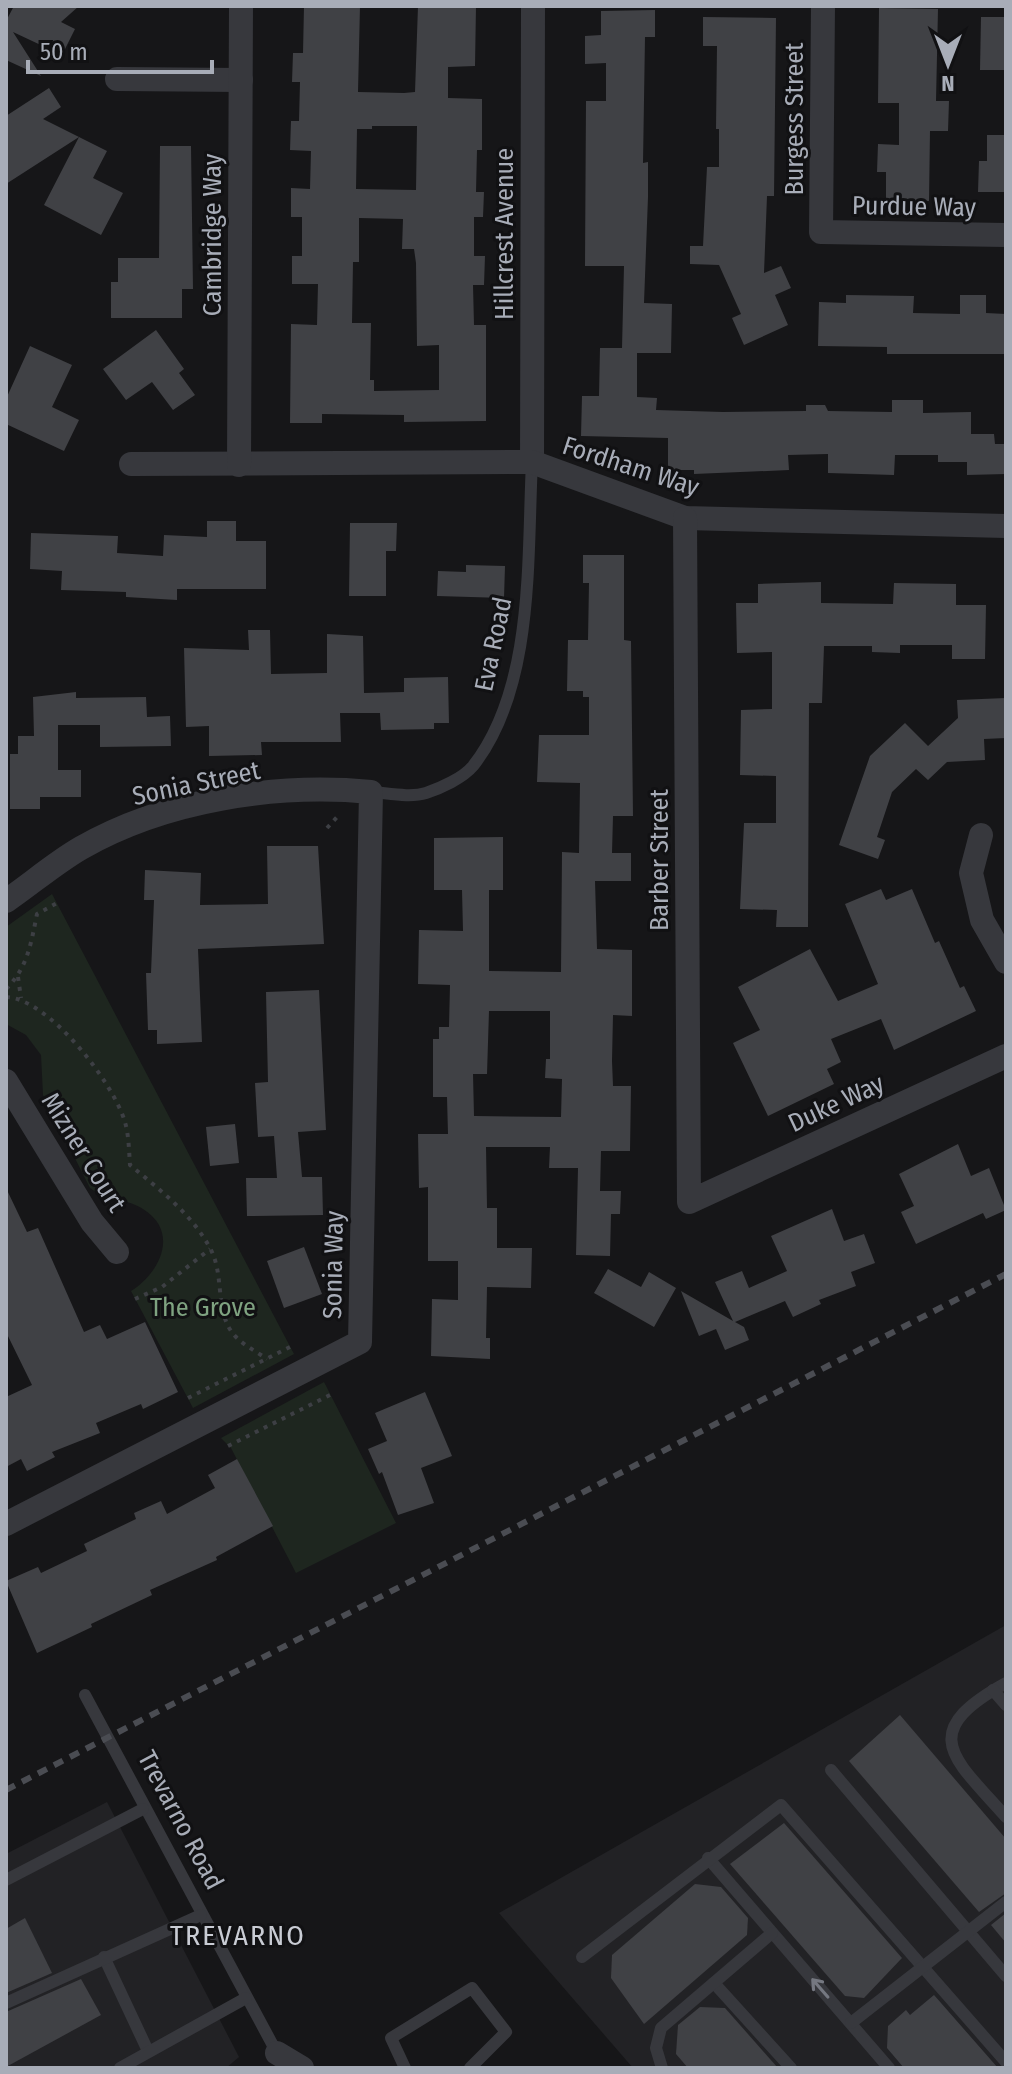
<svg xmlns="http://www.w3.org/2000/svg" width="1012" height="2074" font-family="'Fira Sans Condensed',sans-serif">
  <rect width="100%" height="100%" fill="#161618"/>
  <g fill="#222225">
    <polygon points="1006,1625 1006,2068 633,2068 499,1913"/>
    <polygon points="107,1802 239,2057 226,2068 6,2068 6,1854"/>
  </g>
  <g fill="#1e261f">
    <path d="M 52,894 L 294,1354 L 193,1408 L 131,1291 C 160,1273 180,1232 143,1209 C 126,1198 105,1200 90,1188 L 43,1095 L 41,1055 L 26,1035 L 6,1024 L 6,927 Z"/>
    <polygon points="324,1382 396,1523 296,1573 231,1448 221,1438"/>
  </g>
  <g fill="#404145" fill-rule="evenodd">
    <polygon points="14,6 79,6 61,22 75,29 62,55 13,32 41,76 6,60 6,21"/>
    <path d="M 304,6 L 360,6 L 358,92 L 404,93 L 415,92 L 418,6 L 476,6 L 475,66 L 448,67 L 448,98 L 482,99 L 482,150 L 477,150 L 476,192 L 484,192 L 483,217 L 474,217 L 474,256 L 485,256 L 484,285 L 473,285 L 474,325 L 486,325 L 486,421 L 404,422 L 404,415 L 322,414 L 322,423 L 290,423 L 291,324 L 317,325 L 318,284 L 292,284 L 292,256 L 302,256 L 302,217 L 291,217 L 291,188 L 310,189 L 311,151 L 290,150 L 291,121 L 299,121 L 300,82 L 292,82 L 293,53 L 303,53 ZM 372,126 L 417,126 L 416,190 L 356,189 L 357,129 L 372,129 ZM 359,218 L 403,219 L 402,249 L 414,249 L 416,263 L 417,346 L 439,345 L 439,390 L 374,391 L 374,380 L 370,380 L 371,323 L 352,323 L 353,262 L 359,262 Z"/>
    <polygon points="879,8 938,9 936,101 949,101 948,131 930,131 929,201 886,200 886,172 877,172 878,144 899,145 899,103 878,103"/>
    <polygon points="655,10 655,37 645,37 643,163 648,162 648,197 644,303 672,304 671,353 637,353 637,397 657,398 656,410 723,412 806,411 806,405 825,405 828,411 892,412 892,400 923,400 923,413 971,412 971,434 994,434 995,444 1006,444 1006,474 967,475 967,462 938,462 938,455 895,455 894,475 828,473 828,454 788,455 789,470 694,474 694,470 668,470 668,438 581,436 582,396 599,396 600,348 622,348 624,266 585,266 586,101 606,101 606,63 585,64 585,36 601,35 601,11"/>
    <polygon points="703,17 776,18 774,196 767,196 764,273 781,266 791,288 775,295 788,325 744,345 732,318 741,314 719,265 690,264 690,246 703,246 707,167 719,167 719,129 716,129 717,46 703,46"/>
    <polygon points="981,17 1006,17 1006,70 980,70"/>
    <polygon points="49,88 61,107 43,119 79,137 6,184 6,116"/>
    <polygon points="987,135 1006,135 1006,192 978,192 979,161 987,161"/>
    <polygon points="79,137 107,151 93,178 123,193 101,235 44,205"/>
    <polygon points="160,146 191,146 193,289 182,289 182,318 111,318 111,282 118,282 118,258 159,258"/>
    <polygon points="846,295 914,296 913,313 960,314 960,295 986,295 986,313 1006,314 1006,354 887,354 887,347 818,346 819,302 846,303"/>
    <polygon points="156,330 184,369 179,373 195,395 173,410 152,382 126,400 103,369"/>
    <polygon points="30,346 72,365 52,407 79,420 64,451 6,424 6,399"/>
    <polygon points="207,521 236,521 236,541 266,541 266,589 177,589 177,600 126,597 126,592 61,590 62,571 30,569 31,533 118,536 117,553 163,556 164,535 207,537"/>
    <polygon points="350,523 397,523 396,551 386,551 386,596 349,596"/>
    <path d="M 583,555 L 624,555 L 624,640 L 631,641 L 633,816 L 613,816 L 612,853 L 631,853 L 631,881 L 595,881 L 597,949 L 632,950 L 632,1016 L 613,1015 L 612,1061 L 613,1086 L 631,1086 L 630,1151 L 601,1151 L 600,1191 L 621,1191 L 620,1214 L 611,1214 L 610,1256 L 576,1255 L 578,1168 L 549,1168 L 550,1147 L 486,1147 L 487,1208 L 497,1208 L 497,1248 L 532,1248 L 531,1288 L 487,1287 L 486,1338 L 490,1338 L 490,1359 L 431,1356 L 432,1299 L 458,1300 L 458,1261 L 428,1261 L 428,1187 L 419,1188 L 418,1134 L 448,1134 L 447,1097 L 433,1097 L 433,1039 L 439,1039 L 439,1027 L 449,1027 L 450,985 L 418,984 L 419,930 L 463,931 L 462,890 L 434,890 L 434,838 L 503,837 L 503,890 L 489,890 L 489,971 L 561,972 L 562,852 L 579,853 L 580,783 L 537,782 L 539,735 L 589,735 L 589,697 L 583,697 L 583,691 L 567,691 L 568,640 L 588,640 L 589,583 L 583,583 ZM 489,1011 L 550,1011 L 550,1059 L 546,1059 L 545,1078 L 562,1079 L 561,1117 L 474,1116 L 473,1074 L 487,1074 Z"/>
    <polygon points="466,565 505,566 504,598 437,596 438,571 466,572"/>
    <polygon points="821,582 821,603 893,604 894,583 956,584 956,605 986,605 985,659 952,659 952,645 900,645 900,653 872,652 872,646 824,646 822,703 809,703 808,927 776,927 777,910 740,909 744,823 776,823 776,776 740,775 741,710 772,709 772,652 737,653 736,603 758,603 758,584"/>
    <polygon points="248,630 270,630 271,674 327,673 327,634 363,636 364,693 404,692 404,678 448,677 449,723 434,723 434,729 381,730 380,713 340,713 341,742 261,742 262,755 209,756 209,726 186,727 184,648 249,650"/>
    <polygon points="76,692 76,698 146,697 147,717 170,716 171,746 100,747 100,725 58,725 58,770 81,770 81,797 40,797 40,809 10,809 10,754 18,754 18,736 34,736 33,697"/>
    <polygon points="1006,698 1006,738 984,739 985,760 947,762 928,780 916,769 892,792 877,837 885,840 878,859 839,845 870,756 905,723 928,746 958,718 957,700"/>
    <polygon points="267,846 318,846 324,944 198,949 202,1042 157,1044 157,1030 148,1030 146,973 151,973 154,900 144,900 145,870 201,873 200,905 268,904"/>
    <polygon points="881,889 886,900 912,889 935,943 939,941 960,988 964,986 976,1011 894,1050 881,1019 831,1039 841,1062 827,1069 834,1084 768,1116 733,1043 760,1030 738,987 810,949 838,1001 878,984 845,904"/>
    <polygon points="319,990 326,1130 298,1132 302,1177 322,1177 323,1215 247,1216 246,1178 277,1178 274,1136 258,1137 255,1083 268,1082 266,992"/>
    <polygon points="235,1124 239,1163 210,1166 206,1127"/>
    <polygon points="958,1144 971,1176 989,1168 1006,1210 986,1219 983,1213 916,1244 901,1212 914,1206 899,1174"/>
    <polygon points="6,1188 27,1232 38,1228 84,1332 100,1325 107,1339 145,1322 178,1392 143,1409 141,1404 96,1423 100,1433 52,1452 55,1457 27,1471 21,1459 6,1467 6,1397 32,1385 6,1332"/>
    <polygon points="832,1209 844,1241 864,1234 875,1263 851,1272 856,1286 819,1300 821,1304 793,1317 785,1301 735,1322 744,1327 749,1340 725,1350 716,1329 699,1336 681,1291 733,1321 715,1282 742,1271 749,1288 787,1271 771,1236"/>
    <polygon points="304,1247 322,1294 284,1308 267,1261"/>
    <polygon points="608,1269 641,1287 649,1272 676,1288 654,1327 594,1293"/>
    <polygon points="425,1392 452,1456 421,1468 434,1503 398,1515 382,1472 379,1474 368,1449 387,1441 375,1413"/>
    <polygon points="237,1459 273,1526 216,1557 217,1560 150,1590 152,1595 91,1624 92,1627 37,1653 6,1581 38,1567 41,1573 87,1551 84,1544 136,1519 134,1513 161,1501 167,1514 215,1488 208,1475"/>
    <polygon points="900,1715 1006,1839 1006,1893 979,1912 849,1761"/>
    <polygon points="784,1823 902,1958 864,1998 845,1996 730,1864"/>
    <polygon points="695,1884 721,1887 748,1918 747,1935 644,2024 611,1978 612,1955"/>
    <polygon points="1006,1913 1006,1943 991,1925"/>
    <polygon points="25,1918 52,1973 6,1993 6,1929"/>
    <polygon points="81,1979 101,2015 6,2067 6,2012"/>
    <polygon points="934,1995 998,2068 904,2068 887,2048 888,2026 906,2010 910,2015"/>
    <polygon points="700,2007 725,2008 778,2068 688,2068 676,2054 678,2025"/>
  </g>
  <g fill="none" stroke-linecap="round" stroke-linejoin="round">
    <g stroke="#3d3f44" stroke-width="4" stroke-dasharray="4 6" stroke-linecap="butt">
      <polyline points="327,828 339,815"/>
      <polyline points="18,977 21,998"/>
      <path d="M 6,989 C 28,967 31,943 37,914 L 57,903"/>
      <path d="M 6,997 C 49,999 113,1082 125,1122 C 129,1136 129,1152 130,1165 C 160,1190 193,1215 211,1250 C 225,1277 214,1315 236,1337 C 245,1346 257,1352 267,1359"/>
      <polyline points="135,1299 162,1287 210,1249"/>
      <polyline points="188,1398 290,1347"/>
      <polyline points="228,1446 330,1395"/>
    </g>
    <g stroke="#37383d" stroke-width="12">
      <path d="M 371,792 C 387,793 410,798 426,793 C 441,788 463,778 473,766 C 535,687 527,557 532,462"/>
      <path d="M 1006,1683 C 915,1733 954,1758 1006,1817"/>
      <polyline points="993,1690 1006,1705"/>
      <polyline points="85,1695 277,2053"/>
      <polyline points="831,1770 1006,1976"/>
      <polyline points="708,1858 889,2068"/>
      <polyline points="6,1880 143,1809"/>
      <polyline points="104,1957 148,2051"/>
      <polyline points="582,1957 781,1805 1006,2062"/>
      <polyline points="714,1983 791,2068"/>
      <polyline points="6,2003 201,1915"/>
      <polyline points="851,2023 1006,1902"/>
      <polyline points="120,2068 246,1998"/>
      <polyline points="405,2068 391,2038 472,1988 506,2032 470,2068"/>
      <polyline points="662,2068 656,2048 661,2028 772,1933"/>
    </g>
    <g stroke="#37383d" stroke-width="24">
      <polyline points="823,6 821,232 1006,235"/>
      <polyline points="117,79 241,80"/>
      <polyline points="532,462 533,6"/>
      <polyline points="131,464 532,462 685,518 1006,526"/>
      <polyline points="239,465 241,6"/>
      <polyline points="685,518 689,1202 1006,1056"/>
      <polyline points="981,835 971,873 982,920 1006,962"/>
      <path d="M 6,901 C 31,884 55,863 81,848 C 165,800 275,783 371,792 L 360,1342 L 6,1524"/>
      <polyline points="6,1081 92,1222 117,1252"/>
      <polyline points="277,2053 302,2068"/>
    </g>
    <polyline stroke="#4a4c52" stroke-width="6" stroke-dasharray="10 8" stroke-linecap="butt" points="6,1790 1006,1274"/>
  </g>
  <defs><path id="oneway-shaft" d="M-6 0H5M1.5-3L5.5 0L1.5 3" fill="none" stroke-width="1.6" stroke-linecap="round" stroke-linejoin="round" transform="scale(2)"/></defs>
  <use stroke="#757881" href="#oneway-shaft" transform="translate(820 1988) rotate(-131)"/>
  <g text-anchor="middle" stroke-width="6" stroke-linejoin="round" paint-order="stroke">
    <g font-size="26" fill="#a8adb8" stroke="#111113">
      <text transform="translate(794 119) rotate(-90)" y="9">Burgess Street</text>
      <text transform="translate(914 206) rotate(1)" y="9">Purdue Way</text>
      <text transform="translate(504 234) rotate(-90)" y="9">Hillcrest Avenue</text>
      <text transform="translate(212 235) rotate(-90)" y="9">Cambridge Way</text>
      <text transform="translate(631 466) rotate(18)" y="9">Fordham Way</text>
      <text transform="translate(493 644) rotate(-78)" y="9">Eva Road</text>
      <text transform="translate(196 783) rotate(-12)" y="9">Sonia Street</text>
      <text transform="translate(659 860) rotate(-90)" y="9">Barber Street</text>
      <text transform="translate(836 1103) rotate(-25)" y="9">Duke Way</text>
      <text transform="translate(84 1152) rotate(58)" y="9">Mizner Court</text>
      <text transform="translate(333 1265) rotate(-89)" y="9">Sonia Way</text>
      <text transform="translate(181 1820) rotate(62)" y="9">Trevarno Road</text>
    </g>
    <g font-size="26" fill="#7fa381" stroke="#111113">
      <text x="203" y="1316">The Grove</text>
    </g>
    <g font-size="28" letter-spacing="2" fill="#c9ccd4" stroke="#111113">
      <text x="238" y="1945">TREVARNO</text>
    </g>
  </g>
  <rect width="1012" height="2074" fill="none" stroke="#a8adb8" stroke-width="16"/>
  <g transform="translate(948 64) rotate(180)" stroke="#111113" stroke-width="6" paint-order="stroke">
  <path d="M0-6L14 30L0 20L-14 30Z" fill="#a8adb8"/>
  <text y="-12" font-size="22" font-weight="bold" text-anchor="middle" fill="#a8adb8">N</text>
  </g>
  <path d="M28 60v12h184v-12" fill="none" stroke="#a8adb8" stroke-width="4"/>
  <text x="40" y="60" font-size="24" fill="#a8adb8" stroke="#111113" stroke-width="6" paint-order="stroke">50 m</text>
</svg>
